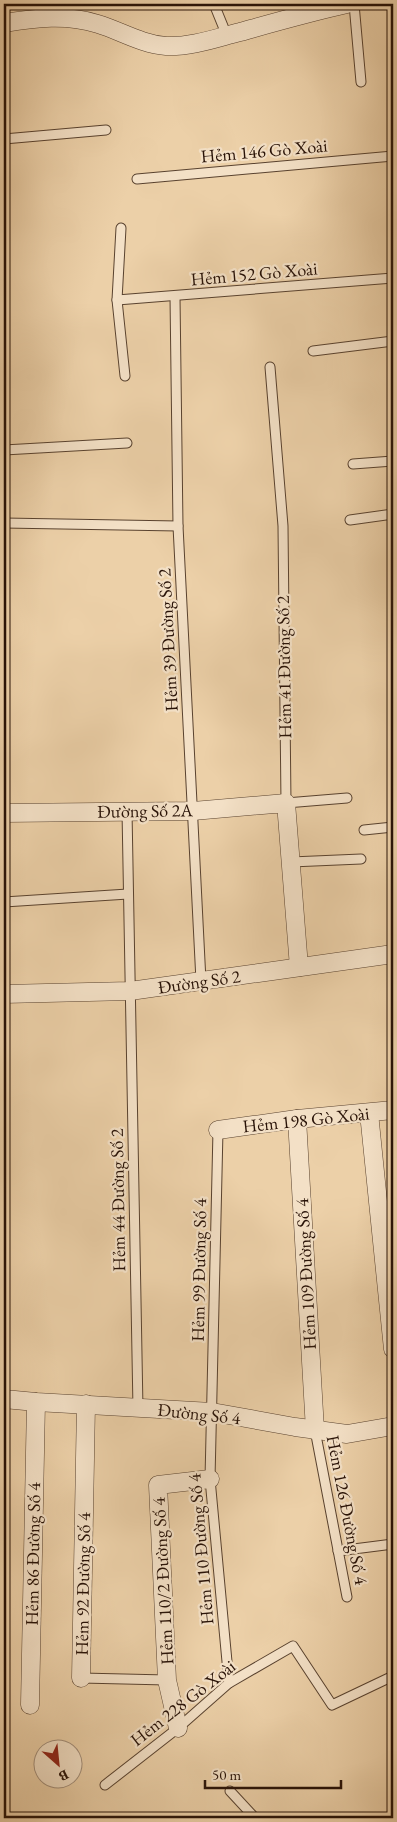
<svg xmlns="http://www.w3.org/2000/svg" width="397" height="1822" font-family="'EB Garamond',serif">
  <rect width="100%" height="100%" fill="#ecd0a8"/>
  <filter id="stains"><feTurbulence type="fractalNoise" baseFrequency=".004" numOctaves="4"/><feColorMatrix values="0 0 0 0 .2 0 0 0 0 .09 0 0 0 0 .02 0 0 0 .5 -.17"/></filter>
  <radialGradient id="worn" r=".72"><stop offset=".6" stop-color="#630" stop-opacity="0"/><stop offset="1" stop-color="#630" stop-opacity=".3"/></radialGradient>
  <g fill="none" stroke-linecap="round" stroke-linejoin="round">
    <g stroke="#59422f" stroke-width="11">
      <g id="lane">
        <polyline points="214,4 227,36"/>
        <polyline points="354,4 361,82"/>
        <polyline points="4,139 106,130"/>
        <polyline points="137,179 393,156"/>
        <polyline points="121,228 117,300 125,376"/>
        <polyline points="175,297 178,526 201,981"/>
        <polyline points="117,300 393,278"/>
        <polyline points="313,351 393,341"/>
        <polyline points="270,367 283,526 286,803 347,798"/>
        <polyline points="4,450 127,443"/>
        <polyline points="353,464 393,461"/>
        <polyline points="350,520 393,514"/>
        <polyline points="4,523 178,526"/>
        <polyline points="127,811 138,1409"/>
        <polyline points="364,830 393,827"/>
        <polyline points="291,862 361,859"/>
        <polyline points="4,902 128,894"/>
        <polyline points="218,1130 210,1479 229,1683"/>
        <polyline points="315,1430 347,1597"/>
        <polyline points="338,1551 393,1544"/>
        <polyline points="81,1678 167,1680"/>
        <polyline points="105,1785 178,1728 229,1683 293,1646 332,1705 393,1676"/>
        <polyline points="230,1791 255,1818"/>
      </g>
    </g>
    <g stroke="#59422f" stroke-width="19">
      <g id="street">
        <path d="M 4,23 C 36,18 66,14 98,24 C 121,31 141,44 166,46 C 192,47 216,38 240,32 C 276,22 311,12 347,4"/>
        <polyline points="4,813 193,811 286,803 299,967"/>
        <polyline points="4,994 130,991 393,954"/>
        <polyline points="369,1113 393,1349"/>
        <polyline points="297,1119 315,1430"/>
        <polyline points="218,1130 297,1119 393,1110"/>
        <polyline points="4,1399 36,1402 212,1412 295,1427 347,1434 393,1426"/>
        <polyline points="81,1678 86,1404"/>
        <polyline points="30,1705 36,1402"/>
        <polyline points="178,1728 167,1680 158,1485 210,1479"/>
      </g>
    </g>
    <use href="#lane" stroke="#f3e0c6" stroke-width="9"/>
    <use href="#street" stroke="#f3e0c6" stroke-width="18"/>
  </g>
  <g text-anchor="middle" stroke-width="4.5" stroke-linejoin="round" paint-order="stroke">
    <g font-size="18" fill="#281207" stroke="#f3e0c6">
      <text transform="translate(264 151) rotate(-5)" y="6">Hẻm 146 Gò Xoài</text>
      <text transform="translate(254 274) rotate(-5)" y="6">Hẻm 152 Gò Xoài</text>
      <text transform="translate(168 640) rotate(-93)" y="6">Hẻm 39 Đường Số 2</text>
      <text transform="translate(284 667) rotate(-91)" y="6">Hẻm 41 Đường Số 2</text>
      <text transform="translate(145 811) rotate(-1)" y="6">Đường Số 2A</text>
      <text transform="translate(199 982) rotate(-8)" y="6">Đường Số 2</text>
      <text transform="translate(306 1120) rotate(-6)" y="6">Hẻm 198 Gò Xoài</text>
      <text transform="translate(118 1200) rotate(-91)" y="6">Hẻm 44 Đường Số 2</text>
      <text transform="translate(199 1270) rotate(-89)" y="6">Hẻm 99 Đường Số 4</text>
      <text transform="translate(306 1274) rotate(-93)" y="6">Hẻm 109 Đường Số 4</text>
      <text transform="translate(199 1414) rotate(6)" y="6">Đường Số 4</text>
      <text transform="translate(347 1510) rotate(79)" y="6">Hẻm 126 Đường Số 4</text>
      <text transform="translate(201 1549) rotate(-95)" y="6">Hẻm 110 Đường Số 4</text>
      <text transform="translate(33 1554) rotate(-89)" y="6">Hẻm 86 Đường Số 4</text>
      <text transform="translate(163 1581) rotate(-93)" y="6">Hẻm 110/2 Đường Số 4</text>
      <text transform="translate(83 1584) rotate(-89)" y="6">Hẻm 92 Đường Số 4</text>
      <text transform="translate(183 1703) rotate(-38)" y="6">Hẻm 228 Gò Xoài</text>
    </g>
  </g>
  <rect width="397" height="1822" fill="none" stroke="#ecd0a8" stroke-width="20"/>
  <rect x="5" y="5" width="387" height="1812" fill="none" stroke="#281207" stroke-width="2.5"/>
  <rect x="10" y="10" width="377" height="1802" fill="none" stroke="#281207"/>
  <g transform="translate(58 1764) rotate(153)"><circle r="24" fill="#f3e0c6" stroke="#a28e7a"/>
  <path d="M0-4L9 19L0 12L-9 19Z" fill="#8f2418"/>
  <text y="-8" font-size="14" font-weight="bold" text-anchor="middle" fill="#281207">B</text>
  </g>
  <path d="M205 1780v8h136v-8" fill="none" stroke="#281207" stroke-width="2.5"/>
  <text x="212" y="1780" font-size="15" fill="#281207" stroke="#f3e0c6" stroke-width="4" paint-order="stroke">50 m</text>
  <rect width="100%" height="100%" filter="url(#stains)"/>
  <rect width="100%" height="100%" fill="url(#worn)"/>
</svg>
